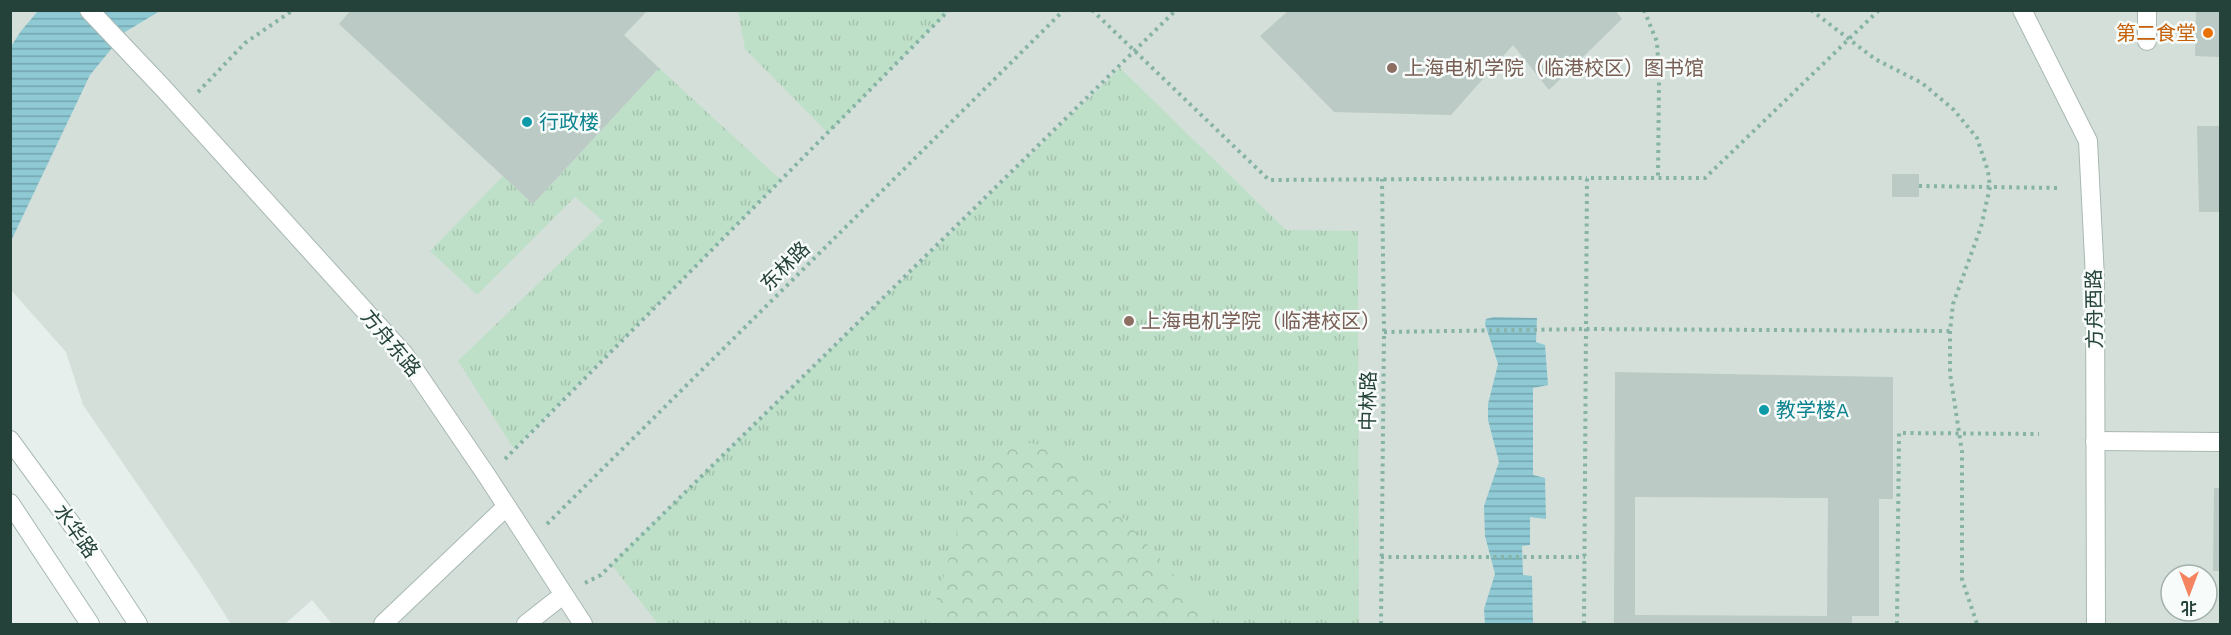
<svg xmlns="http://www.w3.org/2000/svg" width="2231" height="635" font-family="'Work Sans','Noto Sans SC',sans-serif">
  <defs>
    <pattern id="grass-tufts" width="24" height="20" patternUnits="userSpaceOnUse" patternTransform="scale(1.5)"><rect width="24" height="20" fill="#bfe0c8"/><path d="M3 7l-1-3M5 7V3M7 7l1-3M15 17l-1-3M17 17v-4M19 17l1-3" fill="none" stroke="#a4c1ad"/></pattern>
    <pattern id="forest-crowns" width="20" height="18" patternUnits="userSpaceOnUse" patternTransform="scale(1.5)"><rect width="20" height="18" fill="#bfe0c8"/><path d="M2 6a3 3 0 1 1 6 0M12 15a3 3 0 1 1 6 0" fill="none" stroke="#a4c1ad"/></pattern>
    <pattern id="water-rules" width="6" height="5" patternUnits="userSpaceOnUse" patternTransform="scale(1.5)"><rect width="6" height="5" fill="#8ec9d4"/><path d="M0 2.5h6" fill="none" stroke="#74a5ad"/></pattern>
  </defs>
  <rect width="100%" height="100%" fill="#e6efeb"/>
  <path fill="#d4dfda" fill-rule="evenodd" d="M 10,11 L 2220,11 L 2220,624 L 332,624 L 312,600 L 285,624 L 231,624 L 199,574 L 83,405 L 66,352 L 11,290 ZM 2171,575 L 2207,575 L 2207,611 L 2171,611 Z"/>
  <g fill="url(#grass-tufts)">
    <polygon points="738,11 738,10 949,11 828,133 745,49"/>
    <polygon points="659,68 781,180 514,449 458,361 603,221 575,197 477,295 430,251 503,176 533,204"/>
    <polygon points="1120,68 1286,230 1358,231 1359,624 658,624 611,564"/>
  </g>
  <polygon fill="url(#forest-crowns)" points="1019,441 1061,449 1161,560 1201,607 1212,624 929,624 978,464"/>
  <g fill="url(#water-rules)">
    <polygon points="38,11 160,11 125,32 90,75 11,241 10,48 21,31"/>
    <polygon points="1494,317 1537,318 1536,342 1545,345 1548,385 1533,388 1533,475 1545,478 1546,519 1530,517 1530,545 1522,546 1523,575 1532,576 1533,624 1485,624 1484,609 1495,574 1485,536 1484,506 1499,462 1488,420 1488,404 1498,364 1485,324 1486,319"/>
  </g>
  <g fill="#bbcac4" fill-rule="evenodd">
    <polygon points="351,10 648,10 624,35 659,68 533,204 339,24"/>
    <polygon points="1289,10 1615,10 1622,19 1549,90 1513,45 1451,115 1334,112 1260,36"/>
    <polygon points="2196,10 2220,10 2220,57 2195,56"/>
    <polygon points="2197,126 2220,126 2220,212 2199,212"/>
    <rect x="1892" y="174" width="27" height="23"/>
    <path d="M 1615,372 L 1893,377 L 1893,499 L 1879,499 L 1879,616 L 1852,616 L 1852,624 L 1614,624 ZM 1635,497 L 1828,498 L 1827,616 L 1635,615 Z"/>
    <polygon points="2214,488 2220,488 2220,571 2213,571"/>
  </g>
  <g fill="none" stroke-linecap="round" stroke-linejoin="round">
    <g stroke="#a8b8b2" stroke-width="20">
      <g id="service">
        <polyline points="2147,10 2147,41"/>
        <polyline points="2095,441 2220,442"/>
      </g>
    </g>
    <g stroke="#a8b8b2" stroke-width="20">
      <g id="minor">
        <polyline points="89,10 164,89 404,354 487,476 583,624"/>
        <polyline points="2022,10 2088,141 2095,278 2096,624"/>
        <polyline points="10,440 81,537 138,624"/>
        <polyline points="10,503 90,624"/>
        <polyline points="383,624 506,507"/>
        <polyline points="526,624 563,595"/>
      </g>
    </g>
    <g stroke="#86b3a5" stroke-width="4" stroke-dasharray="3 4.5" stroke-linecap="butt">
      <polyline points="1092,10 1269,180 1587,178"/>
      <polyline points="1644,10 1657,42 1659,78 1658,178"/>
      <polyline points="1811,10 1875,59 1922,83 1954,110 1977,138 1988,171 1990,187 1981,227 1953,304 1950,331 1950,373 1962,452 1962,579 1977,624"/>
      <polyline points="198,92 245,43 293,10"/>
      <polyline points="1919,186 2059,188"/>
      <polyline points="1384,332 1586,329 1950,331"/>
      <polyline points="505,459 949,10"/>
      <polyline points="547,524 1064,10"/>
      <polyline points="1381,557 1585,557"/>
      <polyline points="585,583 601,575 1176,10"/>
      <polyline points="1381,624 1384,332 1382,179"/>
      <polyline points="1584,624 1587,178 1705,178 1879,10"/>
      <polyline points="1897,624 1899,433 2039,434"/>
    </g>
    <use href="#service" stroke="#fff" stroke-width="18"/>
    <use href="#minor" stroke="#fff" stroke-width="18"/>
  </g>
  <circle fill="#e8710a" stroke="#f7fbf9" stroke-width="2" cx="2208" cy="33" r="6"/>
  <g fill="#8d6e63" stroke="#f7fbf9" stroke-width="2">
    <circle cx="1392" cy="68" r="6"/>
    <circle cx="1129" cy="321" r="6"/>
  </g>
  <g fill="#0f9aa8" stroke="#f7fbf9" stroke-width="2">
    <circle cx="527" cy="122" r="6"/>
    <circle cx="1764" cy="410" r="6"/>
  </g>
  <g text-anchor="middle" stroke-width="5" stroke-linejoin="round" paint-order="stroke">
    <g font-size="20" fill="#c56008" stroke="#f7fbf9" text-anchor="end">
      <text x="2196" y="40">第二食堂</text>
    </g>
    <g font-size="20" fill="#785e54" stroke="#f7fbf9" text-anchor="start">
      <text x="1404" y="75">上海电机学院（临港校区）图书馆</text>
      <text x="1141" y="328">上海电机学院（临港校区）</text>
    </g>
    <g font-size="20" fill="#0d838f" stroke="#f7fbf9" text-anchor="start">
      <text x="539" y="129">行政楼</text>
      <text x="1776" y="417">教学楼A</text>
    </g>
    <g font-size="20" fill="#24423a" stroke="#f7fbf9">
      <text transform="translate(785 266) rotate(-45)" y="7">东林路</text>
      <text transform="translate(2094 309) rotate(-91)" y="7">方舟西路</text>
      <text transform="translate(391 343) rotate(50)" y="7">方舟东路</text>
      <text transform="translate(1368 401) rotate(-89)" y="7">中林路</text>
      <text transform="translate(76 531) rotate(55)" y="7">水华路</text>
    </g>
  </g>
  <rect width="2231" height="635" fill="none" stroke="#24423a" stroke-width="24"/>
  <g transform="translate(2189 593) rotate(180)"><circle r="28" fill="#f7fbf9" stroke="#a3b1ad" stroke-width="1.5"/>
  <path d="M0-4.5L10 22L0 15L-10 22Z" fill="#f4845f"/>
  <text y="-9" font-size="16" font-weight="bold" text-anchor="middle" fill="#24423a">北</text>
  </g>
</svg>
